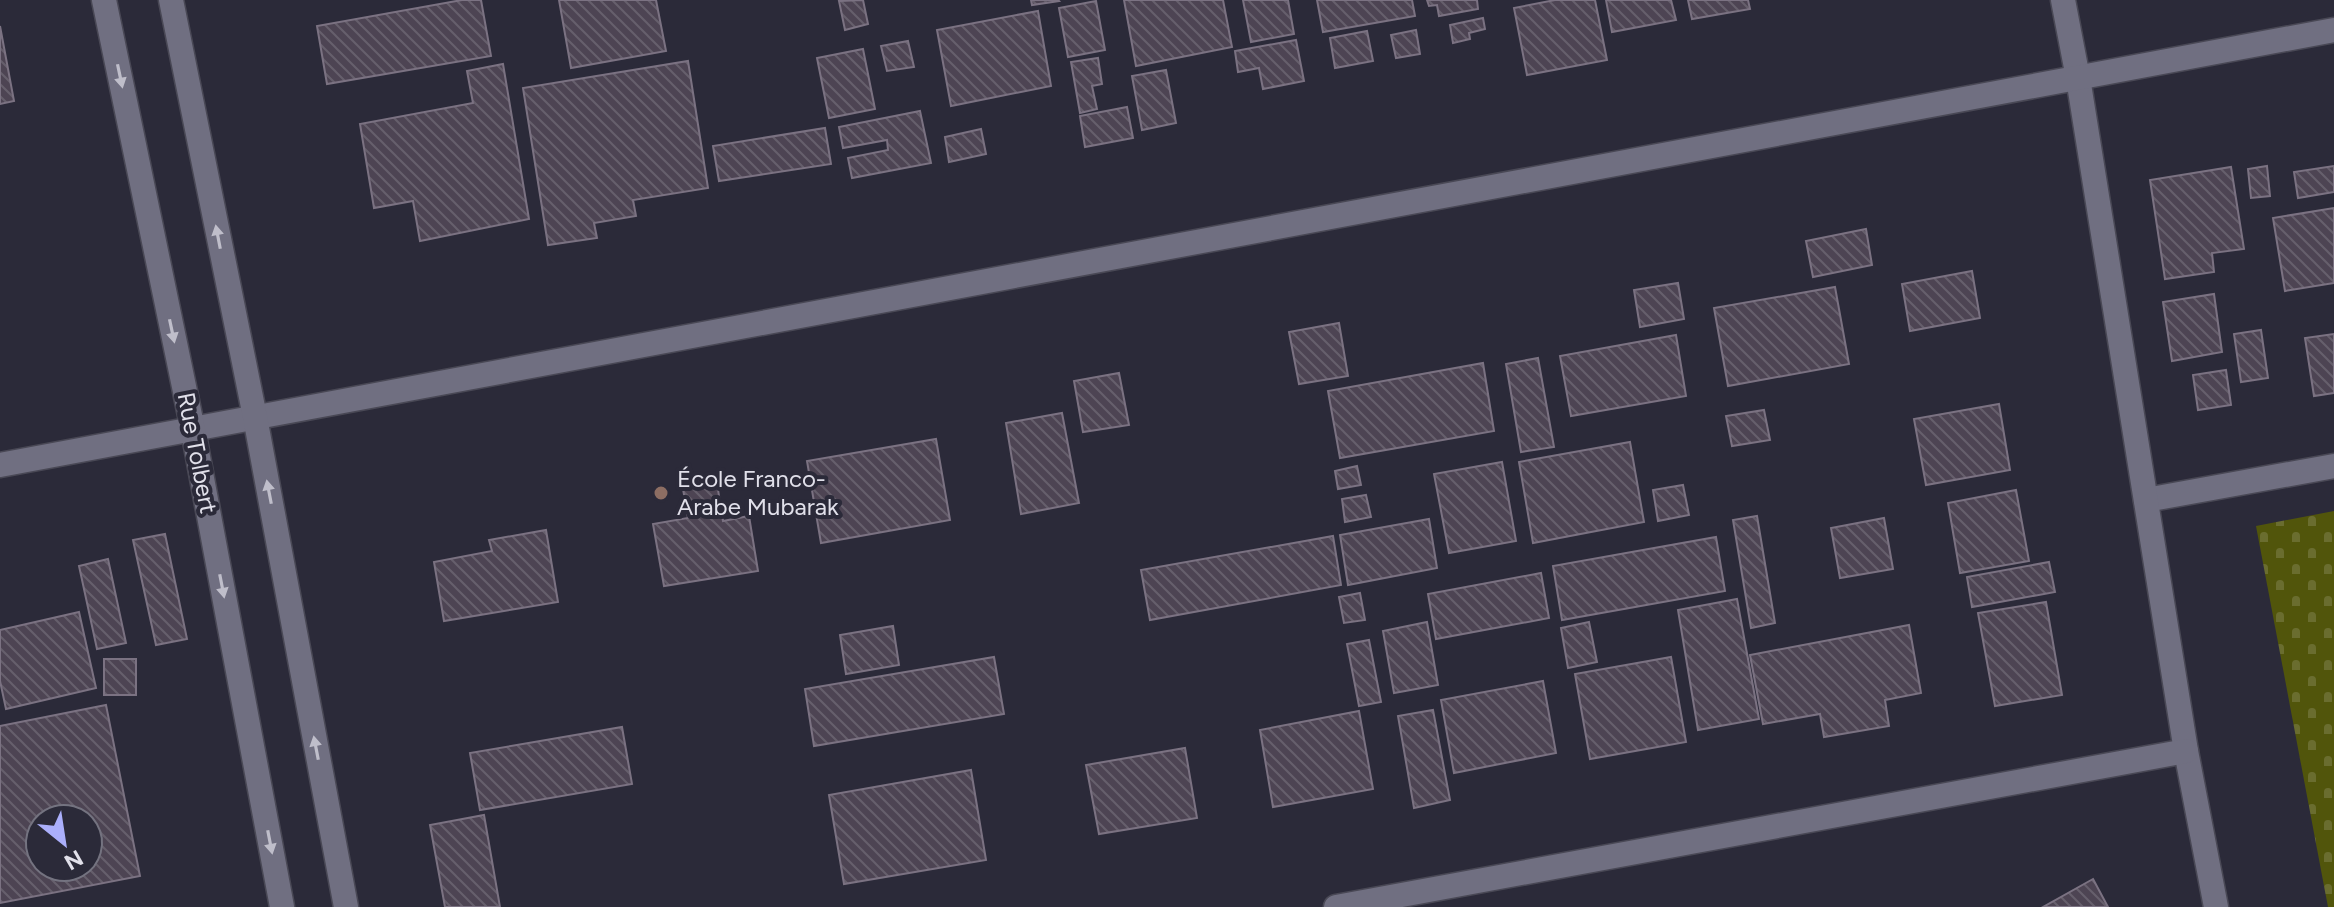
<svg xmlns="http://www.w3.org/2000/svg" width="2334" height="907" font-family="Figtree,sans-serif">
  <defs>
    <pattern id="cemetery-stones" width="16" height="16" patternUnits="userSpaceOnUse" patternTransform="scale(2)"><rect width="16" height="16" fill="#51550b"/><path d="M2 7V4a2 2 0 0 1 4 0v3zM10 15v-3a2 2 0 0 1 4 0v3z" fill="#6a6d2f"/></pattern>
    <pattern id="building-back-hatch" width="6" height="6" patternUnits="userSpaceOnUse" patternTransform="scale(2)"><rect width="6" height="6" fill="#4d4453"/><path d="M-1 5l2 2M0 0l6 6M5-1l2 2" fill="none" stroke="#665f6c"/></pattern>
  </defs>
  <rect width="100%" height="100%" fill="#2b2a39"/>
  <polygon fill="url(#cemetery-stones)" points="2334,511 2334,907 2328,907 2256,526"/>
  <g fill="url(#building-back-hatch)" stroke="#7b7282" stroke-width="2" fill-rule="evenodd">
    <polygon points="462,0 481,0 491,56 327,84 317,26"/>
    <polygon points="559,0 656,0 666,51 571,68"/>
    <polygon points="863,0 868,24 845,30 839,1"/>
    <polygon points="1031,0 1058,0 1059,1 1032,5"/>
    <polygon points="1124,0 1223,0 1232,47 1136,66"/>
    <polygon points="1243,0 1288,0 1294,34 1251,42"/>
    <polygon points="1317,0 1412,0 1415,16 1323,32"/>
    <polygon points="1427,0 1477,0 1478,9 1439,16 1437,5 1429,6"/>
    <polygon points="1555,0 1595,0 1607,60 1527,75 1514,8"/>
    <polygon points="1606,0 1671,0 1676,20 1612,32"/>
    <polygon points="1688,0 1748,0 1750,9 1692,19"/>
    <polygon points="1096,1 1105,50 1068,57 1059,8"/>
    <polygon points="1038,11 1051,86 951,106 937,30"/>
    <polygon points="1483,18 1485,29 1469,33 1470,39 1453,43 1450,25"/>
    <polygon points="0,26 14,101 0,104"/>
    <polygon points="1416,30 1420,54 1396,58 1391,35"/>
    <polygon points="1367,31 1373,61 1335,68 1330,38"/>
    <polygon points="1296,40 1304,81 1263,89 1259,68 1238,72 1235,51"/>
    <polygon points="908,41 914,67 887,71 881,46"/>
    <polygon points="863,49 875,109 829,118 817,58"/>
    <polygon points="1098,58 1102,84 1092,86 1097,109 1080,113 1071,62"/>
    <polygon points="688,61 708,188 633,200 636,216 594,223 597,238 548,245 523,88"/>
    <polygon points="503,64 529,219 420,241 413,201 374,208 360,124 473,103 467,71"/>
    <polygon points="1166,70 1176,123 1142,130 1132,76"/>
    <polygon points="1127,107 1133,138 1085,147 1080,116"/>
    <polygon points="920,111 931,163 852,178 848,158 888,150 887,140 843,148 839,127"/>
    <polygon points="825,128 831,164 719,181 713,146"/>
    <polygon points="981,129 986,154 949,162 945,137"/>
    <polygon points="2267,166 2270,196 2251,198 2248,169"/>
    <polygon points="2334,166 2334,192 2298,198 2294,172"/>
    <polygon points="2231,167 2244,249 2212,253 2214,272 2165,279 2150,180"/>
    <polygon points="2334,208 2334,283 2285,291 2273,218"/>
    <polygon points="1866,229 1872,265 1813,277 1806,241"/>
    <polygon points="1972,271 1980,318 1910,331 1902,284"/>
    <polygon points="1678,283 1684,319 1640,327 1634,290"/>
    <polygon points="1835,287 1849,364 1728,386 1714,308"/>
    <polygon points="2214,294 2222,352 2172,361 2163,302"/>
    <polygon points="1339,323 1348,376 1299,384 1289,332"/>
    <polygon points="2261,330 2268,378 2241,382 2234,334"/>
    <polygon points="2334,334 2334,393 2314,396 2305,338"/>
    <polygon points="1676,335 1686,396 1571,416 1560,356"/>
    <polygon points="1538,358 1554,447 1521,452 1506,364"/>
    <polygon points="1483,363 1494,431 1340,458 1328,391"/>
    <polygon points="2226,370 2231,405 2198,410 2193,375"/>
    <polygon points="1119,373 1129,425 1083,432 1074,381"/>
    <polygon points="1999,404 2010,470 1926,485 1914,419"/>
    <polygon points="1764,410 1770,440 1732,446 1726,416"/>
    <polygon points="1062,413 1079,503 1021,514 1006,423"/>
    <polygon points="936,439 950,520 821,543 807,461"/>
    <polygon points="1630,442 1644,522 1533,543 1519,462"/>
    <polygon points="1502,462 1516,541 1449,553 1434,474"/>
    <polygon points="1357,466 1361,485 1338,489 1335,471"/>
    <polygon points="716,477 723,521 749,516 758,571 664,586 653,524 688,518 682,483"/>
    <polygon points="1683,485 1689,515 1658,521 1653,490"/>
    <polygon points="2016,490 2029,561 1960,573 1948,503"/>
    <polygon points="1366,495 1371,517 1345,522 1342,499"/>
    <polygon points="1757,516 1775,623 1751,628 1733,520"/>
    <polygon points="1884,518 1893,569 1840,578 1831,528"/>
    <polygon points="1429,519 1437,568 1348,585 1340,535"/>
    <polygon points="546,530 558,602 444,621 434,562 492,551 489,540"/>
    <polygon points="165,534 187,639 156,645 133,540"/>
    <polygon points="1333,536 1341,585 1150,620 1141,570"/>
    <polygon points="1716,537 1725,591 1562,620 1553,566"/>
    <polygon points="108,559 126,643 97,649 79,566"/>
    <polygon points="2049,562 2055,592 1972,607 1967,577"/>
    <polygon points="1541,573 1549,618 1436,639 1428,594"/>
    <polygon points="1360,593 1365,620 1344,623 1339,597"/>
    <polygon points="1737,599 1759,719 1698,730 1678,610"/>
    <polygon points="2046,602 2062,695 1995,706 1978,613"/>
    <polygon points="79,612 96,688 6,709 0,681 0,630"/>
    <polygon points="1427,622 1438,685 1394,693 1383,631"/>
    <polygon points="1589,622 1597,662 1568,668 1561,628"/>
    <polygon points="1909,625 1921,693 1885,700 1889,726 1824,737 1820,714 1763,724 1750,655"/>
    <polygon points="893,626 899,665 846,674 840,635"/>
    <polygon points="1369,640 1381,702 1359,706 1347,644"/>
    <polygon points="994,657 1004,714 814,746 805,689"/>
    <polygon points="1671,657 1686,742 1590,759 1575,674"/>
    <rect x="104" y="659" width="32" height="36"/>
    <polygon points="1543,681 1556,753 1454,773 1441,700"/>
    <path d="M 106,705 L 140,876 L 0,903 L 0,726 ZM 40,819 L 88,819 L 88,867 L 40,867 Z"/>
    <polygon points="1433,710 1450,800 1414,808 1398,716"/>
    <polygon points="1359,711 1373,789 1273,807 1260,730"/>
    <polygon points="622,727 632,784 480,810 470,753"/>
    <polygon points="1185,748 1197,818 1099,834 1086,765"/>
    <polygon points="971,770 986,860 844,884 829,795"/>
    <polygon points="484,815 500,907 445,907 430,825"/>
    <polygon points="2093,879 2108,907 2043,907"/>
  </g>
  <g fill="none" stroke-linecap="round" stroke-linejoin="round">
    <g stroke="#494855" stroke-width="27">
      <polyline id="lane" points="2146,500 2334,466"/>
    </g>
    <g stroke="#494855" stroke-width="27">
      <g id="street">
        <polyline points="2063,0 2078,78 2186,751 2216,907"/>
        <polyline points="0,465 2334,30"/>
        <polyline points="1336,907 2186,751"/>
      </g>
    </g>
    <g stroke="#494855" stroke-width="27">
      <g id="secondary">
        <polyline points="104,0 193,430 282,907"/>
        <polyline points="171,0 255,417 346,907"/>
      </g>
    </g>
    <use href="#lane" stroke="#706f81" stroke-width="24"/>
    <use href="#street" stroke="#706f81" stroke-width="24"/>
    <use href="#secondary" stroke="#706f81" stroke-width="24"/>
  </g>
  <defs><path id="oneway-solid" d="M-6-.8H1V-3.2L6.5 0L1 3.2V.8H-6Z" transform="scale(2)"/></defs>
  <g fill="#bfbeca">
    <use href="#oneway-solid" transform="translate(120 76) rotate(78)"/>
    <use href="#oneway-solid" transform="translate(218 237) rotate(-101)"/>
    <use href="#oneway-solid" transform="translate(172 331) rotate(78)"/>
    <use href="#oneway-solid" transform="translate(269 492) rotate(-101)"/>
    <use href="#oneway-solid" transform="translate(222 586) rotate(79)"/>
    <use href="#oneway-solid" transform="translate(316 748) rotate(-101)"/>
    <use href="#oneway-solid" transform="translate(270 842) rotate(79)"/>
  </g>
  <circle fill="#8d6e63" stroke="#2b2a39" stroke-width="3" cx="661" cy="493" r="8"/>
  <g text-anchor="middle" stroke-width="8" stroke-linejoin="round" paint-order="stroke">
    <g font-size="24" fill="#e1e0ea" stroke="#2b2a39">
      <text transform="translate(197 453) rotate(79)" y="8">Rue Tolbert</text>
    </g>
    <g font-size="24" fill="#e1e0ea" stroke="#2b2a39" text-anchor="start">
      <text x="677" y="487">École Franco-<tspan x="677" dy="28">Arabe Mubarak</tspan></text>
    </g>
  </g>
  <g transform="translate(64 843) rotate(150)"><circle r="38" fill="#2b2a39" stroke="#747380" stroke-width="2"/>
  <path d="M0-6L14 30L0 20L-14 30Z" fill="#abaffb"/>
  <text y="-12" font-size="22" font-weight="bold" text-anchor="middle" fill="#e1e0ea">N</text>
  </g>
</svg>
